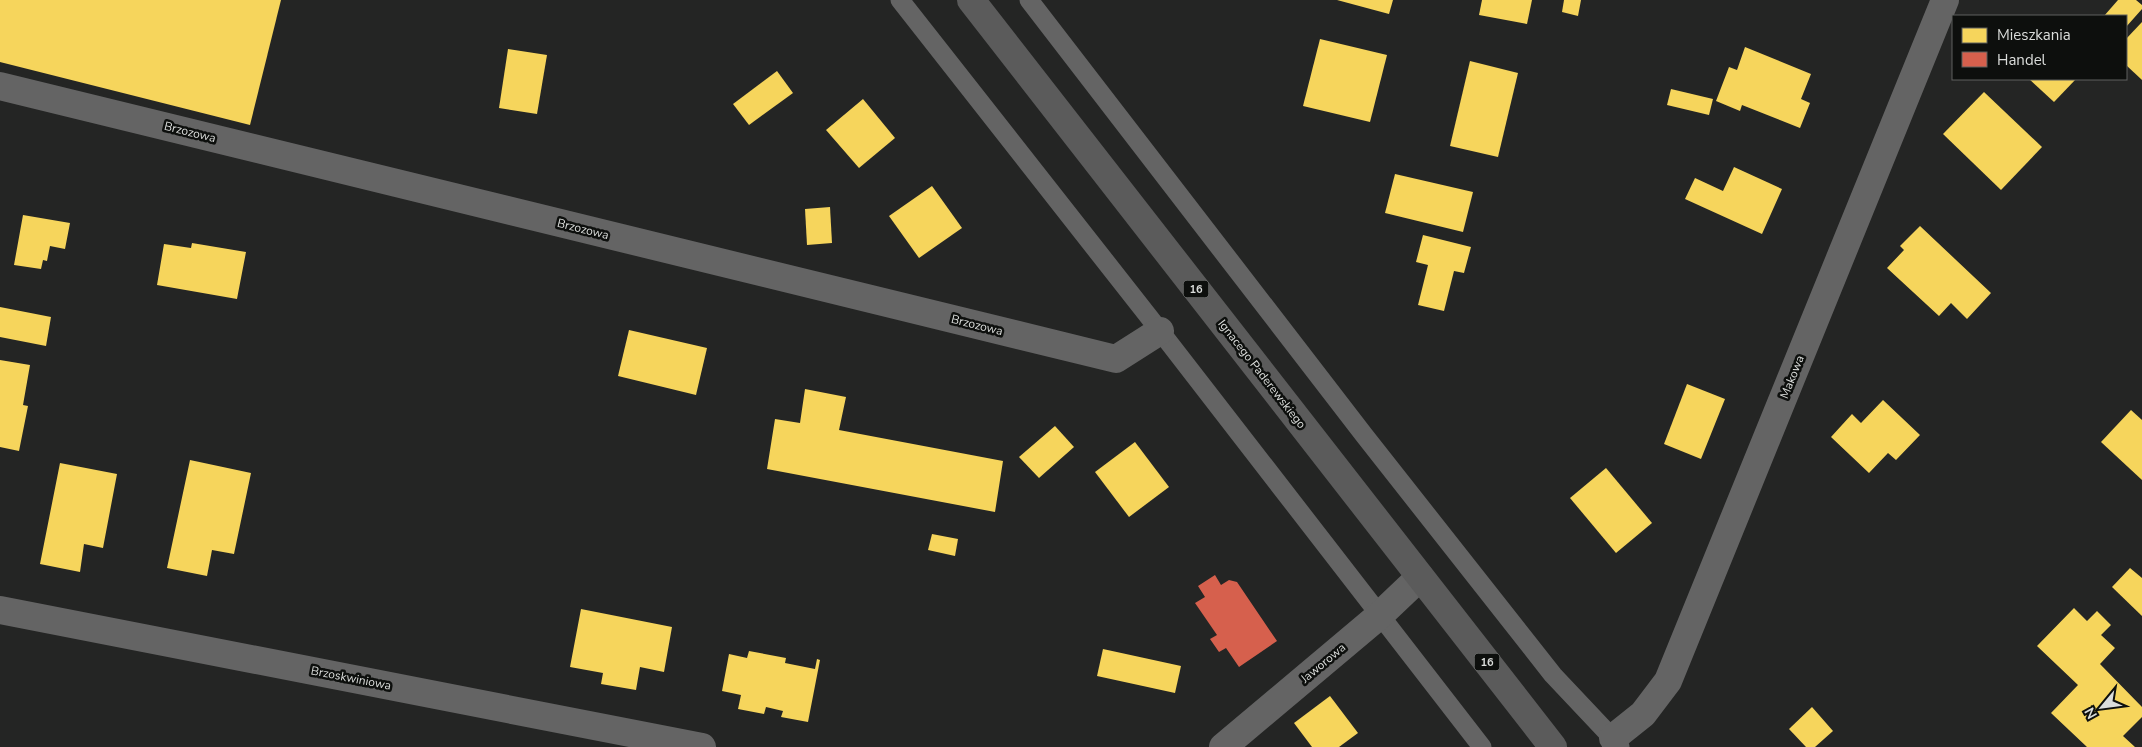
<svg xmlns="http://www.w3.org/2000/svg" width="2142" height="747" font-family="'Nunito Sans',sans-serif">
  <rect width="100%" height="100%" fill="#242524"/>
  <g fill="#f6d55c">
    <polygon points="0,0 281,0 250,125 0,62"/>
    <polygon points="1337,0 1393,0 1389,14"/>
    <polygon points="1482,0 1532,0 1527,24 1479,15"/>
    <polygon points="1564,0 1581,0 1578,16 1562,12"/>
    <polygon points="2118,0 2136,0 2142,5 2142,9 2126,27 2126,16 2104,16"/>
    <polygon points="2142,22 2142,80 2126,65 2126,39"/>
    <polygon points="1320,39 1387,55 1370,122 1303,106"/>
    <polygon points="1745,47 1811,74 1801,99 1810,103 1800,128 1742,105 1740,111 1716,101 1729,67 1737,70"/>
    <polygon points="508,49 547,55 537,114 499,108"/>
    <polygon points="1470,61 1518,73 1498,157 1450,146"/>
    <polygon points="777,71 793,93 749,125 733,104"/>
    <polygon points="2029,79 2076,79 2054,102"/>
    <polygon points="1671,89 1713,99 1709,115 1667,105"/>
    <polygon points="1984,92 2042,147 2001,190 1943,134"/>
    <polygon points="863,99 895,138 859,168 826,130"/>
    <polygon points="1734,167 1782,189 1762,234 1685,199 1695,178 1723,191"/>
    <polygon points="1395,174 1473,192 1463,232 1385,213"/>
    <polygon points="932,186 962,228 919,258 889,216"/>
    <polygon points="830,207 832,243 807,245 805,209"/>
    <polygon points="23,215 70,223 65,249 50,246 47,261 43,260 41,269 14,265"/>
    <polygon points="1920,226 1991,293 1967,319 1951,303 1939,316 1887,268 1904,250 1900,246"/>
    <polygon points="1423,235 1471,247 1464,273 1454,271 1444,311 1418,305 1428,265 1416,262"/>
    <polygon points="192,243 246,252 237,299 157,285 164,244 191,248"/>
    <polygon points="0,307 51,317 46,346 0,337"/>
    <polygon points="629,330 707,348 696,395 618,376"/>
    <polygon points="0,360 30,365 23,405 28,406 19,451 0,447"/>
    <polygon points="1687,384 1725,399 1701,459 1664,444"/>
    <polygon points="805,389 846,397 839,430 1003,461 995,512 767,469 775,419 800,423"/>
    <polygon points="1883,400 1920,435 1896,460 1888,453 1869,473 1831,437 1852,414 1861,423"/>
    <polygon points="2131,410 2142,420 2142,480 2101,442"/>
    <polygon points="1055,426 1074,447 1039,478 1019,457"/>
    <polygon points="1135,442 1169,487 1129,517 1095,472"/>
    <polygon points="190,460 251,473 234,554 212,550 207,576 167,568"/>
    <polygon points="60,463 117,474 103,548 84,544 80,572 40,564"/>
    <polygon points="1606,468 1652,523 1616,553 1570,498"/>
    <polygon points="932,534 958,539 955,556 928,550"/>
    <polygon points="2130,568 2142,578 2142,616 2112,587"/>
    <polygon points="2074,608 2087,621 2097,611 2111,625 2101,635 2115,648 2100,664 2142,707 2142,717 2123,736 2135,747 2087,747 2051,713 2078,685 2037,646"/>
    <polygon points="581,609 672,627 664,672 640,667 636,690 601,684 603,673 570,667"/>
    <polygon points="1103,649 1181,666 1175,693 1097,676"/>
    <polygon points="749,651 786,658 785,663 815,669 817,659 820,660 808,722 781,717 783,711 766,707 764,714 738,709 741,695 722,691 729,654 747,658"/>
    <polygon points="1330,696 1358,733 1339,747 1312,747 1294,723"/>
    <polygon points="1812,707 1833,731 1815,747 1806,747 1789,729"/>
  </g>
  <polygon fill="#d6604d" points="1215,575 1221,585 1229,580 1237,582 1277,641 1239,667 1226,648 1219,652 1210,639 1217,635 1195,603 1205,597 1198,586"/>
  <g fill="none" stroke-linecap="round" stroke-linejoin="round">
    <g stroke="#646464" stroke-width="19">
      <polyline points="900,0 1160,331 1482,747"/>
      <polyline points="1029,0 1364,435 1553,675 1620,746"/>
    </g>
    <g stroke="#646464" stroke-width="28">
      <polyline points="0,86 1116,359 1160,331"/>
      <polyline points="0,610 702,747"/>
      <polyline points="1613,738 1643,714 1668,681 1945,0"/>
      <polyline points="1223,747 1380,615 1420,577"/>
    </g>
    <polyline stroke="#5b5b5b" stroke-width="28" points="971,0 1553,747"/>
  </g>
  <g text-anchor="middle" stroke-width="5" stroke-linejoin="round" paint-order="stroke">
    <g fill="#0d0f0d" stroke="#9d9f9d" stroke-width="1">
      <rect x="1183.5" y="280.5" width="25" height="17" rx="4"/>
      <rect x="1474.5" y="653.5" width="25" height="17" rx="4"/>
    </g>
    <g font-size="11" font-weight="bold" fill="#dbdddb">
      <text x="1196" y="293">16</text>
      <text x="1487" y="666">16</text>
    </g>
    <g font-size="12" fill="#dbdddb" stroke="#0d0f0d">
      <text transform="translate(190 132) rotate(14)" y="4">Brzozowa</text>
      <text transform="translate(583 229) rotate(14)" y="4">Brzozowa</text>
      <text transform="translate(977 325) rotate(14)" y="4">Brzozowa</text>
      <text transform="translate(1262 374) rotate(52)" y="4">Ignacego Paderewskiego</text>
      <text transform="translate(1792 377) rotate(-68)" y="4">Makowa</text>
      <text transform="translate(1323 663) rotate(-40)" y="4">Jaworowa</text>
      <text transform="translate(351 678) rotate(11)" y="4">Brzoskwiniowa</text>
    </g>
  </g>
  <rect x="1952" y="15" width="175" height="65" fill="#0d0f0d" stroke="#5f615f"/>
  <rect x="1962" y="28" width="25" height="15" fill="#f6d55c" stroke="#5f615f"/>
  <text x="1997" y="40" font-size="15" fill="#dbdddb">Mieszkania</text>
  <rect x="1962" y="52" width="25" height="15" fill="#d6604d" stroke="#5f615f"/>
  <text x="1997" y="65" font-size="15" fill="#dbdddb">Handel</text>
  <g transform="translate(2102 707) rotate(241)" stroke="#0d0f0d" stroke-width="4" paint-order="stroke">
  <path d="M0-4L9 19L0 12L-9 19Z" fill="#dbdddb"/>
  <text y="-8" font-size="14" font-weight="bold" text-anchor="middle" fill="#dbdddb">N</text>
  </g>
</svg>
